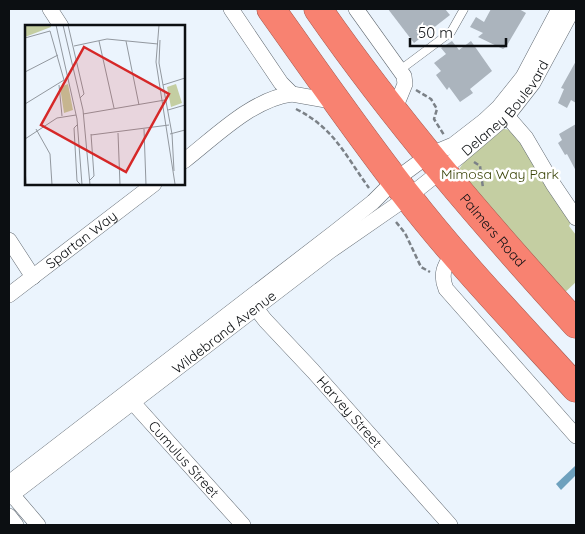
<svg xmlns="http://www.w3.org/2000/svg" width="585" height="534" font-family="Quicksand,sans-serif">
  <rect width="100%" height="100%" fill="#ebf4fd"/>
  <path fill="#c4cea2" d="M 504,129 L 511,130 L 516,134 L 552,195 L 571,222 L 569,226 L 576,235 L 576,282 L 561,296 L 459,170 C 465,157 490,134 504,129 Z"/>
  <polygon fill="#6ea1be" points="575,466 576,475 561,490 556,484"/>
  <g fill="#abb4bd">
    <polygon points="388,9 445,9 450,15 414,43"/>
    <polygon points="491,9 519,9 526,13 506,47 503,49 478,37 483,33 470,27 476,17 484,22"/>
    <polygon points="452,41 459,50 471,41 492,71 470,89 473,93 460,102 449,87 447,90 436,75 441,71 434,63 446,54 441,48"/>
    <polygon points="576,61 576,103 571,100 567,108 558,103 564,89 561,88"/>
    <polygon points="576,124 576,171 567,154 565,155 558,143 562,140 559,134"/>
  </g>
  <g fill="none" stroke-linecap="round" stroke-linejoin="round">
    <g stroke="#626a72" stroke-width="9">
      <polyline id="lane" points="400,70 451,32 464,9"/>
    </g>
    <g stroke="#626a72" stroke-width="16">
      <g id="street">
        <polyline points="50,9 61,26"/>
        <polyline points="231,9 281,83 292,94 337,102"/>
        <polyline points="356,9 404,76 405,84 394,111"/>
        <polyline points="500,108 526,138 553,184 576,218"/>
        <path d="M 184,161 C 215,137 252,99 292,94"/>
        <polyline points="9,240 33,277"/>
        <path d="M 454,253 C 444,265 440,275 446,289 L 576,436"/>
        <path id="s1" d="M 9,295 L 154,184"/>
        <path id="s2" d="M 249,299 L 265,320 L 313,371 L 450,525"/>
        <path id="s3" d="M 127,396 L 243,525"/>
        <polyline points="9,483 335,232 373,202 395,180 429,155 453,145 484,121 499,107 523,77 559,9"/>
        <polyline points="9,491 38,525"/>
        <path id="s4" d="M 9,497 L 330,251 L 408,197 L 461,155 L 508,115 L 533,83 L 573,9"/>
        <polyline points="9,516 16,525"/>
      </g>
    </g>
    <g stroke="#a55a50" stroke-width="29">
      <g id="highway">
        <path d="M 271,9 C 316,72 360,136 408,197 C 460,264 519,325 576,388"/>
        <path id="s5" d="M 318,9 C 396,121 485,224 576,324"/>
      </g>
    </g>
    <g stroke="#7b8187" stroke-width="2.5" stroke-dasharray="5 2.5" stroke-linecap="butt">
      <polyline points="416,90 431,99 437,109 434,119 444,135"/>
      <path d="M 296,109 C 334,128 345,155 369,188"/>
      <polyline points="474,162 480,166 483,188"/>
      <polyline points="396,222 405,233 421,267 430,272"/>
    </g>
    <use href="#lane" stroke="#fff" stroke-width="8"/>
    <use href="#street" stroke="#fff" stroke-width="15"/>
    <use href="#highway" stroke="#f88271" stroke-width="28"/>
  </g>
  <g text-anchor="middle" stroke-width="5" stroke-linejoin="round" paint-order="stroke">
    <g font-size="14" fill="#0c0f12" stroke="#fff">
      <text dy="5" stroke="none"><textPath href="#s4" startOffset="632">Delaney Boulevard</textPath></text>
      <text dy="5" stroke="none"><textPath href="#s5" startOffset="282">Palmers Road</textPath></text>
      <text dy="5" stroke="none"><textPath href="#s1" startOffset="91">Spartan Way</textPath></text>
      <text dy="5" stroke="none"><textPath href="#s4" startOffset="271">Wildebrand Avenue</textPath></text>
      <text dy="5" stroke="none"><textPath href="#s2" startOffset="151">Harvey Street</textPath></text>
      <text dy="5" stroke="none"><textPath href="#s3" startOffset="85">Cumulus Street</textPath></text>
    </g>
    <g font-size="14" fill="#3c450a" stroke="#fff">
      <text x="500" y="179">Mimosa Way Park</text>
    </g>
  </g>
  <g transform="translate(25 25)">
    <rect width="160" height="160" fill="#ebf4fd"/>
    <path d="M 0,0 L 26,0 L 26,2 L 0,12 ZM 43,59 L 48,85 L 39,88 L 35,62 ZM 151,59 L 157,78 L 146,82 L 142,62 Z" fill="#c4cea2"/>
    <path fill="none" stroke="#92989f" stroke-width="1" d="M 31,0 L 52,94 L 57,160M 38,0 L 58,85 L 65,160M 43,0 L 59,69 L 55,73M 134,0 L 131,37 L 150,159M 0,13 L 25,6 L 39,55 L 0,79M 135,15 L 134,38 L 147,109 L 149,146M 74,16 L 89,83M 101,16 L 114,80M 160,20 L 160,40M 49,21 L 82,14 L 133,19M 0,47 L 33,30M 34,60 L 37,91M 138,60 L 160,53M 143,85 L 160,80M 58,89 L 140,75M 53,99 L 49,103 L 52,156 L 56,160M 11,104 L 25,129 L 27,160M 119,104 L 121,160M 93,108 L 95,160M 145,109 L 160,105M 66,110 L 144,100M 0,114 L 32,93 L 51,90M 0,141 L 1,160M 65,155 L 69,151 L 66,109"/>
    <path fill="#d62828" fill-opacity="0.15" stroke="#d62828" stroke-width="2.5" d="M 59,22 L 144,69 L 101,147 L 16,100 Z"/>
    <rect width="160" height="160" fill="none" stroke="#0c0f12" stroke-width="2.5"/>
  </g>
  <rect width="585" height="534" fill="none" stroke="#0c0f12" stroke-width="20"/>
  <path d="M410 38v8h96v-8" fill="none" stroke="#0c0f12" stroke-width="2.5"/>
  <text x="418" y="38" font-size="15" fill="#0c0f12" stroke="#ffffff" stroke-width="4" paint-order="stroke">50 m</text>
</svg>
